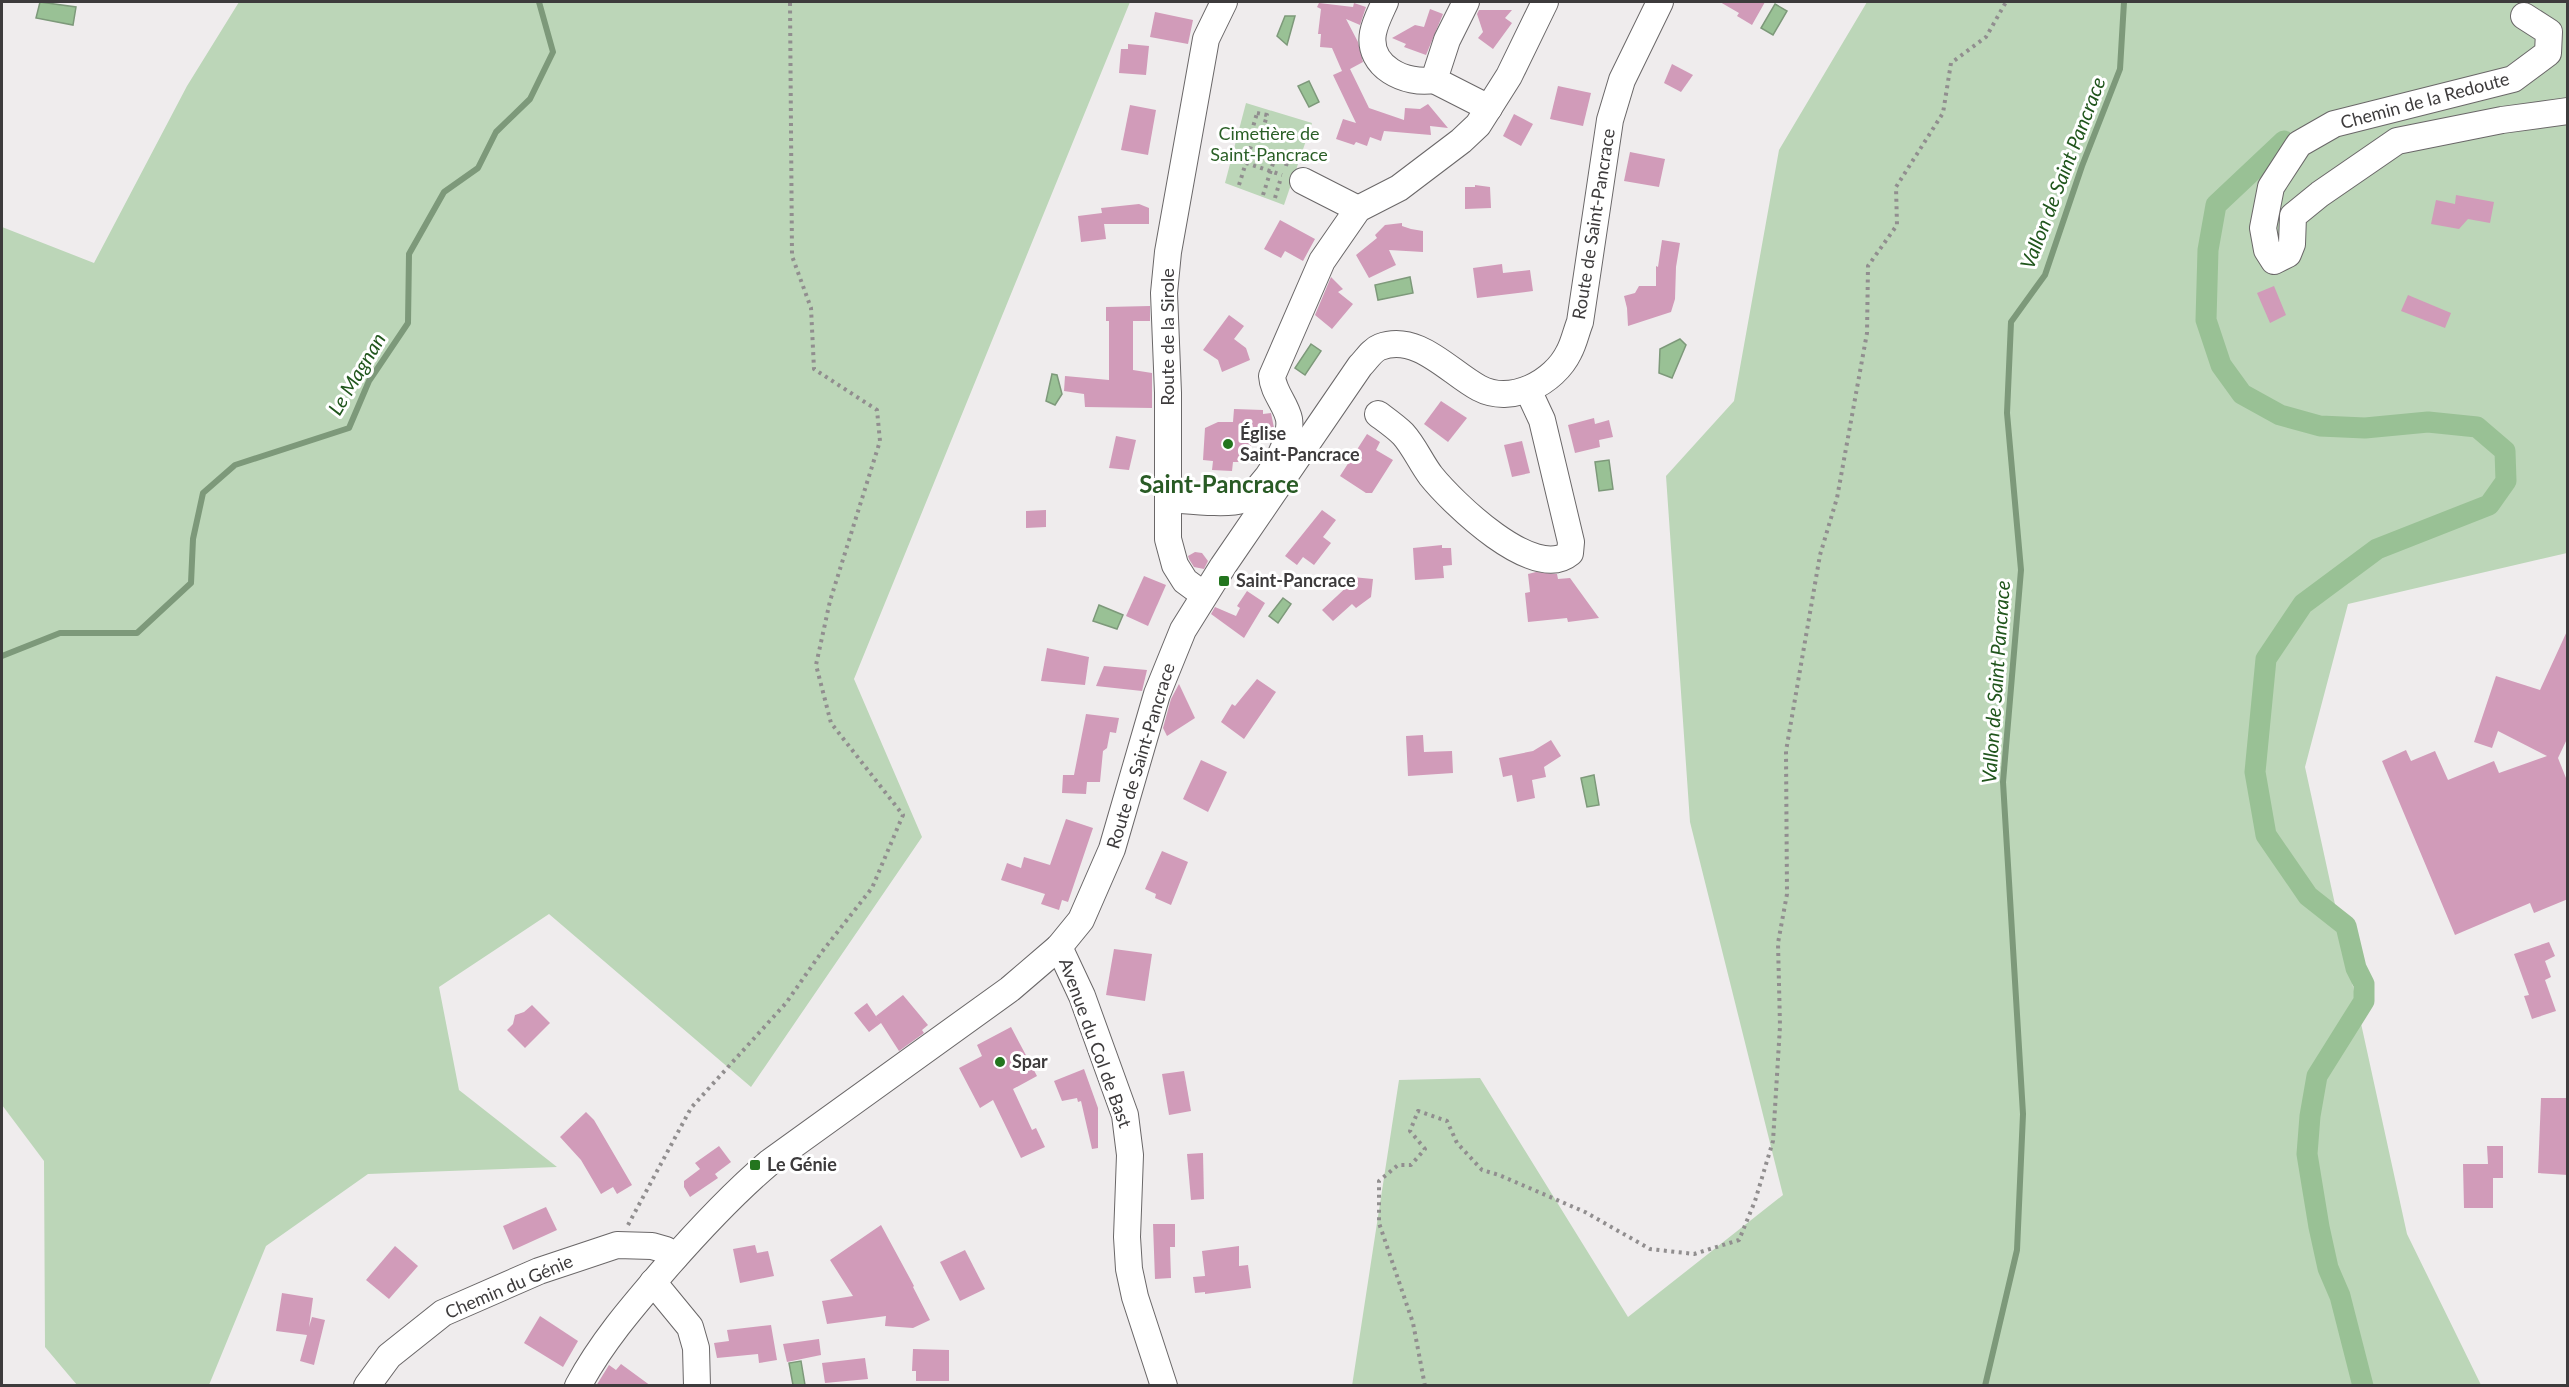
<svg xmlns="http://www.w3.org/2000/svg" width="2569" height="1387" font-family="Lato,sans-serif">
  <rect width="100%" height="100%" fill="#efeced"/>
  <g fill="#bcd6b8">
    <polygon points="239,2 1130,2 854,679 922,837 751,1087 549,914 439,987 459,1090 557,1167 368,1174 266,1246 209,1385 77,1385 45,1347 44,1161 2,1105 2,227 94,263 187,86"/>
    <polygon points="1867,2 2567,2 2567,553 2348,604 2305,767 2407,1234 2481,1385 1352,1386 1399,1080 1480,1078 1628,1317 1783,1195 1690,822 1666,476 1734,401 1779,150"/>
    <polygon points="1246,103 1312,123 1284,205 1225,183"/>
  </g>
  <g fill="#99c195" stroke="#7d997a" stroke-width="1.5">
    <polygon points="40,2 76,7 73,25 36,18"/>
    <polygon points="1775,4 1787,11 1773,35 1761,28"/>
    <polygon points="1285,16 1295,16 1287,45 1277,36"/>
    <polygon points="1309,81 1319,102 1309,107 1298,86"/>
    <polygon points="1410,277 1413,293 1378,300 1375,285"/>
    <polygon points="1680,339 1686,345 1672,378 1659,373 1660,349"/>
    <polygon points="1311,344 1321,351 1305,375 1295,368"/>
    <polygon points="1052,374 1057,375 1062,394 1055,405 1046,401"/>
    <polygon points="1609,460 1613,489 1599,491 1595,462"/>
    <polygon points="1283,598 1291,604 1278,623 1269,616"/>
    <polygon points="1099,605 1123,615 1117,629 1093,621"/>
    <polygon points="1594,775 1599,805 1587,807 1581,778"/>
    <polygon points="801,1361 805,1385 793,1385 789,1363"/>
  </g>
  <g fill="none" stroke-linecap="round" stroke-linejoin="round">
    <g stroke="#7d997a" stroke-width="6">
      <polyline points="2,656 60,633 137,633 191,583 193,539 203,493 235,465 349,428 369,381 408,323 409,254 444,192 478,168 496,132 530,99 553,52 539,2"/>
      <polyline points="1985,1386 2017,1250 2023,1114 2003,782 2021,570 2007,413 2011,322 2045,275 2082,166 2120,69 2124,2"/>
    </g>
    <polyline stroke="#99c195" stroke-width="21" points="2284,141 2216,205 2208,250 2206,320 2221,365 2242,394 2280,415 2320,426 2365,428 2428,422 2477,427 2505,451 2506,481 2489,505 2377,549 2303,604 2266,659 2255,772 2266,835 2308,896 2346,926 2356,968 2364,984 2364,1001 2317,1076 2310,1116 2307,1154 2319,1227 2328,1268 2340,1296 2363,1386"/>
  </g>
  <g fill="#d19bb9">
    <polygon points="1720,2 1765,2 1752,25 1737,16 1739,13"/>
    <polygon points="1319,3 1353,7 1354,3 1366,7 1360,25 1346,19 1358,42 1363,62 1350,69 1369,108 1404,120 1405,108 1420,109 1428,104 1448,128 1430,126 1431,135 1384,131 1381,141 1370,137 1367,146 1356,142 1354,145 1336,139 1343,119 1356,123 1333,75 1342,71 1332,48 1320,47 1321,34 1318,34 1321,9 1317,7"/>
    <polygon points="1430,9 1443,14 1426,55 1404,47 1406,44 1392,38 1415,25 1424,27"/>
    <polygon points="1479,10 1512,10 1505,18 1512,23 1493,49 1478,38 1483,32 1477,14"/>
    <polygon points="1155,12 1193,20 1188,44 1150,37"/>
    <polygon points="1128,44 1149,46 1146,75 1119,73 1121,49 1128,49"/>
    <polygon points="1672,64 1693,75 1681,92 1664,83"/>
    <polygon points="1558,86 1591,93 1583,126 1550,119"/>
    <polygon points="1130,105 1156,110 1148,155 1121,150"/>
    <polygon points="1514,114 1533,124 1521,146 1503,136"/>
    <polygon points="1630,152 1665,159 1659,187 1624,181"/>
    <polygon points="1475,185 1490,187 1491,208 1465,209 1465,187 1475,187"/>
    <polygon points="2456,195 2494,202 2490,223 2468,219 2459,229 2431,224 2436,200 2455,204"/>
    <polygon points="1139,204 1149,208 1149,224 1104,224 1106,239 1081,242 1078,216 1102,213 1101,208"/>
    <polygon points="1280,220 1315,239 1303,261 1285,251 1281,258 1264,249"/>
    <polygon points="1402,223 1402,226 1411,229 1423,231 1423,252 1389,250 1396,265 1369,278 1356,255 1377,238 1375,235 1385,225"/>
    <polygon points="1662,240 1680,243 1676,267 1675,299 1671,312 1628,326 1627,308 1624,296 1635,293 1639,286 1656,286 1656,266 1658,267"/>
    <polygon points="1502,264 1503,273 1530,270 1533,291 1477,298 1473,268"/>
    <polygon points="1331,277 1343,289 1338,292 1353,304 1332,329 1315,315"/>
    <polygon points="2274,286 2286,315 2270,323 2257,293"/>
    <polygon points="2408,295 2451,313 2445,328 2401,311"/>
    <polygon points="1150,306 1150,321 1133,321 1133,370 1152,373 1152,408 1085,407 1084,394 1064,391 1065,376 1109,380 1109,321 1106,321 1106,307"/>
    <polygon points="1229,315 1244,326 1234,339 1246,348 1250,360 1222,372 1218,360 1203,350"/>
    <polygon points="1441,401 1467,418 1448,442 1424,424"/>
    <polygon points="1234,409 1263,410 1263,414 1271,413 1274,428 1252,429 1250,462 1233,462 1232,471 1212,470 1213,461 1203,460 1205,428 1218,422 1233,422"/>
    <polygon points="1594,418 1595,424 1609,420 1613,437 1599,440 1600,447 1575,453 1568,425"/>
    <polygon points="1367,434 1380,442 1376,450 1393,460 1372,493 1366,493 1340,476"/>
    <polygon points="1116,436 1136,440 1129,470 1109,468"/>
    <polygon points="1522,441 1530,473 1512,477 1504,445"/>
    <polygon points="1046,510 1046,527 1026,528 1026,511"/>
    <polygon points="1322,510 1336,520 1323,537 1331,543 1314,565 1303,557 1297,565 1285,556"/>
    <polygon points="1442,545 1442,548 1451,548 1452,565 1443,566 1444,578 1415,580 1413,548"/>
    <polygon points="1195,552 1202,553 1208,561 1204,569 1194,567 1189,559 1188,556"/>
    <polygon points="1536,572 1557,574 1558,579 1570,578 1599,618 1568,622 1567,618 1528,622 1525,593 1530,592 1528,574"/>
    <polygon points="1144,576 1166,585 1148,626 1126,616"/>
    <polygon points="1352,577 1373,579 1371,597 1356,608 1352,604 1333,621 1322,610 1352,582"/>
    <polygon points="1247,591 1265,603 1244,638 1211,614 1215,607 1236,616 1240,608 1237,606"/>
    <polygon points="2568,629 2568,737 2558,758 2568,783 2568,899 2534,913 2530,903 2455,935 2382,761 2406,750 2411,761 2435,751 2448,780 2494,761 2499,773 2547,756 2498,731 2492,748 2474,742 2496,676 2540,690"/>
    <polygon points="1047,648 1089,657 1085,685 1041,681"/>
    <polygon points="1104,666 1147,670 1142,691 1096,686"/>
    <polygon points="1257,679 1276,692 1244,739 1221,722 1232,704 1235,706"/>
    <polygon points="1179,684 1195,718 1167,736 1163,728 1171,699"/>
    <polygon points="1086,714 1119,718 1116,733 1110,732 1107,748 1103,751 1100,782 1087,782 1086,794 1062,793 1063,775 1074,775"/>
    <polygon points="1423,735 1424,752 1452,751 1453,773 1408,776 1406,736"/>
    <polygon points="1551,740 1561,756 1544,767 1546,777 1532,780 1535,798 1517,802 1512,775 1503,777 1499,758 1533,751"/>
    <polygon points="1201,760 1227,772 1208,812 1183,799"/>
    <polygon points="1066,819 1093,828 1068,902 1062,900 1059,910 1041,904 1045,894 1001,880 1007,863 1021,868 1024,857 1050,865"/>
    <polygon points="1162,851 1188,862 1171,905 1155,898 1156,894 1145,889"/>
    <polygon points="2549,942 2555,956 2545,961 2551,977 2545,980 2556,1011 2532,1019 2524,996 2529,995 2514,954"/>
    <polygon points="1114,949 1152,954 1145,1001 1106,995"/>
    <polygon points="903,995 928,1025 922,1030 924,1033 899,1051 881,1023 869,1032 854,1013 867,1003 880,1022 876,1016"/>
    <polygon points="532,1005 550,1023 525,1048 507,1030 513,1024 515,1015 524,1012"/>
    <polygon points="1011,1027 1037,1076 1013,1089 1032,1130 1036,1128 1045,1147 1021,1158 993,1100 980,1108 959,1068 982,1056 977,1045"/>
    <polygon points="1084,1069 1098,1108 1098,1148 1092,1149 1081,1101 1078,1102 1077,1098 1062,1101 1054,1081"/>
    <polygon points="1184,1071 1191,1111 1169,1115 1162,1074"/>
    <polygon points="2541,1098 2568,1098 2568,1175 2538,1173"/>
    <polygon points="586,1112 594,1120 632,1185 617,1194 613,1187 601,1194 581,1160 560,1137"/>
    <polygon points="719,1146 731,1162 715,1174 718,1178 690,1197 684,1187 684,1181 700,1169 695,1163"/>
    <polygon points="2487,1146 2503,1146 2503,1178 2493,1178 2493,1208 2464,1208 2463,1164 2488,1164"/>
    <polygon points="1203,1153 1204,1199 1191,1200 1187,1154"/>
    <polygon points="546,1207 557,1230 513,1250 503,1226"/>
    <polygon points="1153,1224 1175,1224 1175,1247 1170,1247 1171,1278 1155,1279"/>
    <polygon points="881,1225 914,1286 913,1287 930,1320 913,1328 885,1326 886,1316 827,1324 822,1301 853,1296 830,1260"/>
    <polygon points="755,1245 757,1253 768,1251 774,1276 740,1283 733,1249"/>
    <polygon points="395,1246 418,1266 389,1299 366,1280"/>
    <polygon points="1239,1246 1239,1266 1248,1265 1251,1288 1205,1294 1205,1292 1195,1293 1193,1277 1205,1276 1202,1251"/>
    <polygon points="965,1250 985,1289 960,1301 940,1262"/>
    <polygon points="282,1293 313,1298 309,1327 312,1317 325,1320 314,1365 300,1361 307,1335 276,1331"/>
    <polygon points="540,1316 578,1341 563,1367 524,1343"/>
    <polygon points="771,1325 777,1360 759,1363 758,1354 717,1358 714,1343 729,1341 727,1330"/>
    <polygon points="819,1339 821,1355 787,1362 783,1344"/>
    <polygon points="913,1349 949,1350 949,1381 916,1381 916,1371 912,1371"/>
    <polygon points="865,1358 868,1379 825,1383 822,1363"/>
    <polygon points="621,1364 651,1386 596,1386 609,1365 616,1370"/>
  </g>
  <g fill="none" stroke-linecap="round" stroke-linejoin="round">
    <g stroke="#6a6768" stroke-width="28">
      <g id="minor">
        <path d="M 1385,2 C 1381,11 1375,22 1373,33 C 1367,67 1406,85 1434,80"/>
        <polyline points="1466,2 1447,40 1434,80 1489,108"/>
        <polyline points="2524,16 2549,32 2548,53 2513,79 2334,124 2299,144 2271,187 2263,228 2267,250 2274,261 2288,254 2292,244 2293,216 2320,194 2397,141 2502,120 2568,111"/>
        <polyline points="1303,181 1358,209"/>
        <path d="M 1378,414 C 1386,420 1396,427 1403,434 C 1414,446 1421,463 1431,476 C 1452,502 1534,583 1570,553 L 1571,542 L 1542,420 L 1528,390"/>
        <path d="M 1168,499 C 1185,500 1227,505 1242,500 C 1264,491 1293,443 1289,419 C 1286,404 1273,392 1272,376 L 1322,261 L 1358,209 L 1399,188 L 1461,141 L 1478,125 L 1509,76 L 1545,2"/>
        <polyline points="1204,595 1185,581 1175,565 1168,539 1168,393 1164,293 1168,252 1206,39 1224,2"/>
        <polyline points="1059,947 1082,996 1125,1115 1130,1155 1127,1237 1129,1269 1135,1297 1164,1386"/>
        <polyline points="653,1282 690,1327 696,1348 697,1386"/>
        <polyline points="367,1386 389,1356 443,1313 539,1271 617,1245 652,1246 666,1250 675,1257"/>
        <path d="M 578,1386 C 601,1343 632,1307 663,1271 C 697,1232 730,1196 770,1162 L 1010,989 L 1059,947 L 1081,920 L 1112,849 L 1157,694 L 1183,630 L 1223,566 L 1360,366 C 1366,360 1372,350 1380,347 C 1418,333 1449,372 1479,388 C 1511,405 1554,383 1569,352 C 1574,343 1576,332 1580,322 L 1610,120 L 1622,80 L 1660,2"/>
      </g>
    </g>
    <g stroke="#918e8f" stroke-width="4" stroke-dasharray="3 4.5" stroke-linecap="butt">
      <polygon points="1257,113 1267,115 1261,137 1251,134"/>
      <polyline points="1246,163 1282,175"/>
      <polyline points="1286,166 1289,155"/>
      <polyline points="1239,185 1252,143"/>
      <polyline points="1263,195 1277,151"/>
      <polyline points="1275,198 1280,181"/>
      <polyline points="628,1225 691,1108 786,1003 821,953 872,888 903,815 831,723 816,665 830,601 880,441 877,410 814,369 811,308 792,256 790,2"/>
      <polyline points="1425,1386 1413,1323 1379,1223 1379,1181 1398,1165 1411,1165 1425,1149 1410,1131 1418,1111 1447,1121 1457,1143 1482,1170 1499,1175 1585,1212 1650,1249 1694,1254 1739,1240 1755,1201 1773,1141 1780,1026 1778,943 1787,894 1786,751 1820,555 1837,498 1867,333 1868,266 1897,225 1896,187 1943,113 1951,63 1986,37 2006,2"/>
    </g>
    <use href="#minor" stroke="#fff" stroke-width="26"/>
  </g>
  <g fill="#23751e" stroke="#fff" stroke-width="2">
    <circle cx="1228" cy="444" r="6"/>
    <rect x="1218" y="575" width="12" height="12" rx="3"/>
    <circle cx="1000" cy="1062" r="6"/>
    <rect x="749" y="1159" width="12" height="12" rx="3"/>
  </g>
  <g text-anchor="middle" stroke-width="6" stroke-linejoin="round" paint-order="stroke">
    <g font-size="18" fill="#3d3b3c" stroke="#fff">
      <text transform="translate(2425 101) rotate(-15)" y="6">Chemin de la Redoute</text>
      <text transform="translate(1594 224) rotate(-81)" y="6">Route de Saint-Pancrace</text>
      <text transform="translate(1168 337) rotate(-90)" y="6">Route de la Sirole</text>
      <text transform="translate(1141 756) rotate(-73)" y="6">Route de Saint-Pancrace</text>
      <text transform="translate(1095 1043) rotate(70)" y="6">Avenue du Col de Bast</text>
      <text transform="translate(509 1287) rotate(-23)" y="6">Chemin du Génie</text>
    </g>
    <g font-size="18" fill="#2a5f26" stroke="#fff">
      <text x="1269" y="140">Cimetière de<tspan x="1269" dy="21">Saint-Pancrace</tspan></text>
    </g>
    <g font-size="18" font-weight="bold" fill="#3d3b3c" stroke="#fff" text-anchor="start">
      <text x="1240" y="440">Église<tspan x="1240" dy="21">Saint-Pancrace</tspan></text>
      <text x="1236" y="587">Saint-Pancrace</text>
      <text x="1012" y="1068">Spar</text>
      <text x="767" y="1171">Le Génie</text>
    </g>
    <g font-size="20" font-style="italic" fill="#20551c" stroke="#fff">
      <text transform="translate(2063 173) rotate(-69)" y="7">Vallon de Saint Pancrace</text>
      <text transform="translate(357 374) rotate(-59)" y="7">Le Magnan</text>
      <text transform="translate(1996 682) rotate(-86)" y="7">Vallon de Saint Pancrace</text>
    </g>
    <g font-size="24" font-weight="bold" fill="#295b25" stroke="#fff">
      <text x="1219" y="493">Saint-Pancrace</text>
    </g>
  </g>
  <rect width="2569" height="1387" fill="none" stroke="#3d3b3c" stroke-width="6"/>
</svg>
